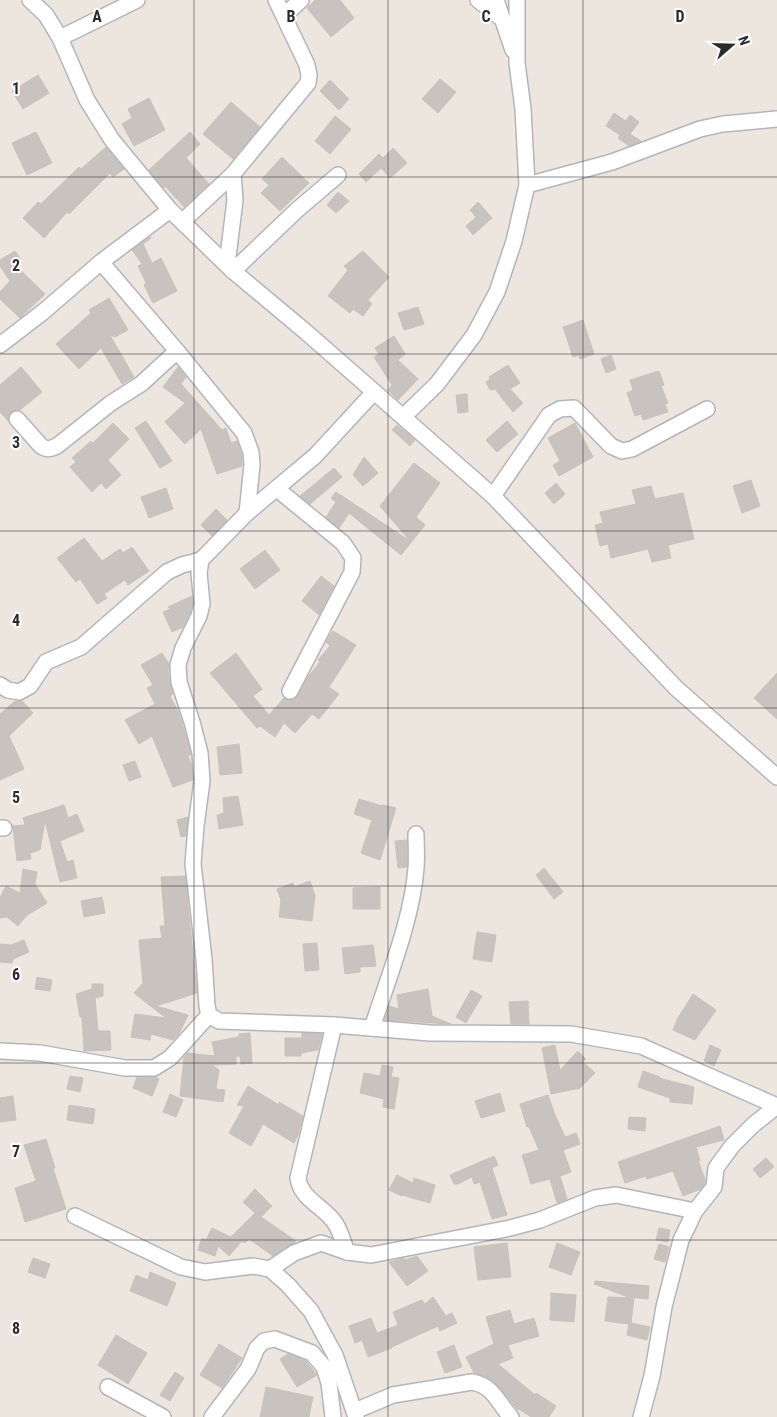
<svg xmlns="http://www.w3.org/2000/svg" width="777" height="1417" font-family="'Roboto Condensed',sans-serif">
  <rect width="100%" height="100%" fill="#ede6de"/>
  <g fill="#c8c3be" stroke="#c8c2b8">
    <polygon points="315,0 340,0 354,18 331,37 307,8"/>
    <polygon points="38,75 49,93 23,109 12,91"/>
    <polygon points="440,79 456,92 438,113 422,99"/>
    <polygon points="330,80 349,99 339,110 320,91"/>
    <polygon points="149,98 165,130 134,146 122,124 132,118 128,109"/>
    <polygon points="231,102 260,127 233,159 203,134"/>
    <polygon points="614,113 626,121 630,115 639,122 630,134 641,141 629,146 618,138 620,135 606,126"/>
    <polygon points="335,116 351,129 330,154 315,141"/>
    <polygon points="36,132 52,163 27,175 12,143"/>
    <polygon points="190,132 200,144 186,158 209,184 184,207 165,186 164,188 149,170"/>
    <polygon points="106,147 124,169 113,177 110,173 69,214 67,212 44,238 23,218 38,202 41,204 79,167 81,169"/>
    <polygon points="393,148 407,163 390,178 381,168 366,182 359,174 379,154 383,158"/>
    <polygon points="282,157 309,183 280,211 261,193 269,185 262,179"/>
    <polygon points="338,192 349,201 336,213 327,205"/>
    <polygon points="478,202 492,218 473,235 466,226 476,217 470,210"/>
    <polygon points="150,237 151,238 143,244 152,263 161,258 177,291 153,303 144,285 146,283 138,266 142,264 132,250"/>
    <polygon points="15,251 21,260 14,264 45,294 20,318 0,299 0,292 10,281 0,266 0,260"/>
    <polygon points="363,251 389,277 368,300 372,304 363,316 353,309 350,313 328,296 348,270 344,266"/>
    <polygon points="109,298 128,330 115,337 110,335 134,377 122,384 101,348 79,369 56,344 91,313 89,310"/>
    <polygon points="418,307 424,324 404,330 398,313"/>
    <polygon points="583,320 594,354 580,359 579,355 573,357 563,327"/>
    <polygon points="394,336 405,354 398,360 418,379 398,400 388,390 392,385 374,357 379,354 375,348"/>
    <polygon points="611,355 616,369 606,373 601,359"/>
    <polygon points="508,365 520,383 510,389 523,403 513,412 495,389 490,390 486,382 490,379 489,377"/>
    <polygon points="21,367 42,392 20,410 16,410 11,412 8,416 8,421 0,412 0,385"/>
    <polygon points="178,367 186,377 181,384 222,430 226,428 231,443 237,441 242,456 242,466 217,474 201,429 185,444 165,422 185,403 163,387"/>
    <polygon points="659,371 664,385 661,386 668,403 665,404 668,412 643,420 641,414 635,416 627,393 633,390 630,380"/>
    <polygon points="467,394 468,412 458,413 456,395"/>
    <polygon points="146,421 172,461 160,468 135,428"/>
    <polygon points="507,421 518,434 497,452 486,440"/>
    <polygon points="113,423 129,439 108,460 121,475 106,489 101,483 92,492 70,467 76,462 72,458 91,441 93,443"/>
    <polygon points="575,423 593,457 559,476 553,465 560,461 548,438"/>
    <polygon points="397,425 415,440 410,446 392,430"/>
    <polygon points="364,457 378,473 363,486 353,475"/>
    <polygon points="414,463 440,483 416,517 425,525 401,555 349,513 339,528 326,517 336,502 331,498 336,492 410,541 380,506"/>
    <polygon points="334,468 342,477 310,504 300,496"/>
    <polygon points="751,480 760,506 742,513 733,486"/>
    <polygon points="556,483 565,494 554,504 545,493"/>
    <polygon points="651,486 655,499 683,493 694,539 668,545 671,558 652,562 648,549 611,558 608,544 600,546 595,525 603,523 600,512 636,504 632,490"/>
    <polygon points="166,488 173,509 149,518 141,497"/>
    <polygon points="216,509 227,520 212,536 201,525"/>
    <polygon points="84,538 102,561 120,549 123,553 132,547 149,571 128,585 125,580 104,594 107,598 97,604 80,579 76,582 57,558"/>
    <polygon points="265,550 280,570 255,589 240,569"/>
    <polygon points="321,576 334,586 319,615 302,601"/>
    <polygon points="192,596 193,603 190,613 183,627 172,632 163,612 170,609 168,607"/>
    <polygon points="333,631 356,645 329,687 339,694 319,719 312,714 295,733 284,723 275,737 260,726 257,728 210,673 236,653 262,689 253,696 269,715 284,698 291,700 298,696 308,677 320,662 318,660 330,646 326,642"/>
    <polygon points="162,653 169,664 168,672 173,694 170,696 179,713 191,754 188,756 192,766 193,780 173,787 152,736 139,744 125,720 155,704 147,688 153,685 141,665"/>
    <polygon points="777,673 777,719 754,698"/>
    <polygon points="15,701 22,701 33,713 9,736 24,769 0,780 0,714"/>
    <polygon points="239,744 242,773 220,775 217,747"/>
    <polygon points="135,761 141,777 129,781 123,765"/>
    <polygon points="238,796 243,825 219,829 217,815 224,813 223,798"/>
    <polygon points="359,799 382,806 382,805 396,808 380,860 361,853 372,820 354,814"/>
    <polygon points="64,805 68,818 77,814 84,831 60,841 67,862 73,860 77,878 60,882 45,821 40,850 30,853 31,859 17,861 13,826 25,825 23,818"/>
    <polygon points="188,817 186,836 181,837 177,820"/>
    <polygon points="407,840 407,867 398,868 395,841"/>
    <polygon points="544,868 563,892 554,899 536,875"/>
    <polygon points="23,869 37,872 35,884 47,903 26,916 18,926 7,917 0,918 0,898 6,886 20,893"/>
    <polygon points="185,876 197,993 156,1006 188,1015 179,1034 173,1040 151,1034 150,1040 131,1037 135,1014 166,1018 134,993 143,983 139,940 162,938 160,926 165,926 161,877"/>
    <polygon points="310,881 315,896 312,921 279,917 281,900 277,889 293,883 294,887"/>
    <polygon points="380,887 380,909 353,909 353,888"/>
    <polygon points="102,897 105,913 84,917 81,901"/>
    <polygon points="477,932 496,935 492,962 473,959"/>
    <polygon points="24,940 29,952 13,959 12,963 0,962 0,944 11,945"/>
    <polygon points="317,943 319,970 305,971 303,944"/>
    <polygon points="373,945 376,966 360,967 360,972 345,974 342,948"/>
    <polygon points="37,977 52,980 50,991 35,989"/>
    <polygon points="92,984 103,984 103,996 95,998 98,1031 110,1031 111,1050 84,1051 82,1017 80,1017 76,994 92,989"/>
    <polygon points="428,989 432,1016 451,1024 385,1020 389,1006 399,1009 397,995"/>
    <polygon points="471,990 482,996 466,1023 456,1017"/>
    <polygon points="693,994 716,1010 695,1040 673,1030 678,1018"/>
    <polygon points="528,1001 529,1024 511,1024 509,1002"/>
    <polygon points="250,1033 252,1063 241,1064 240,1056 233,1057 236,1057 236,1064 212,1065 219,1070 216,1089 225,1090 223,1102 180,1096 184,1057 187,1053 215,1056 212,1042 239,1037 239,1034"/>
    <polygon points="302,1033 322,1034 318,1050 301,1053 301,1056 285,1056 285,1038 302,1038"/>
    <polygon points="555,1045 560,1070 578,1051 586,1059 583,1062 595,1073 580,1088 551,1094 542,1048"/>
    <polygon points="710,1045 721,1050 714,1066 704,1061"/>
    <polygon points="382,1065 393,1067 391,1077 399,1078 394,1109 383,1107 384,1099 360,1093 364,1073 380,1076"/>
    <polygon points="643,1071 660,1077 659,1078 694,1087 692,1104 670,1102 670,1098 638,1087"/>
    <polygon points="70,1076 83,1078 80,1092 67,1089"/>
    <polygon points="137,1077 156,1077 159,1079 152,1096 133,1088"/>
    <polygon points="248,1086 279,1105 279,1102 303,1116 298,1135 294,1143 263,1124 251,1146 229,1133 244,1106 237,1105"/>
    <polygon points="500,1093 505,1111 481,1118 475,1101"/>
    <polygon points="170,1094 183,1100 176,1117 163,1112"/>
    <polygon points="548,1095 555,1115 565,1137 576,1133 580,1144 563,1150 571,1172 560,1176 567,1199 557,1203 550,1179 531,1184 522,1155 539,1150 529,1127 527,1127 520,1104"/>
    <polygon points="13,1096 16,1120 0,1122 0,1098"/>
    <polygon points="69,1105 95,1109 93,1124 67,1120"/>
    <polygon points="629,1117 646,1118 645,1131 628,1129"/>
    <polygon points="720,1126 724,1140 696,1147 700,1161 698,1161 705,1179 705,1183 701,1189 683,1196 673,1171 647,1179 646,1176 625,1183 618,1162"/>
    <polygon points="46,1139 55,1168 53,1168 66,1209 25,1222 15,1188 36,1181 24,1145"/>
    <polygon points="494,1156 498,1165 492,1168 507,1215 492,1219 480,1182 474,1184 472,1177 458,1184 454,1184 450,1175"/>
    <polygon points="766,1158 774,1167 760,1178 753,1169"/>
    <polygon points="397,1175 413,1183 414,1178 435,1185 430,1203 402,1195 402,1196 389,1190"/>
    <polygon points="255,1189 272,1206 261,1217 296,1241 295,1242 273,1256 249,1239 245,1243 242,1241 229,1256 218,1246 215,1256 198,1250 202,1238 206,1240 212,1228 231,1237 255,1213 243,1202"/>
    <polygon points="659,1228 670,1230 668,1242 656,1240"/>
    <polygon points="507,1243 511,1277 478,1280 474,1247"/>
    <polygon points="557,1243 580,1252 571,1275 549,1267"/>
    <polygon points="659,1244 669,1247 665,1262 654,1259"/>
    <polygon points="417,1256 428,1271 407,1286 389,1262 404,1258 405,1260"/>
    <polygon points="33,1258 50,1264 45,1278 28,1272"/>
    <polygon points="150,1272 176,1283 167,1306 130,1291 136,1275 148,1280"/>
    <polygon points="595,1281 649,1286 648,1299 628,1297 594,1284"/>
    <polygon points="551,1293 576,1295 574,1322 550,1320"/>
    <polygon points="433,1297 446,1316 452,1313 457,1323 440,1331 438,1326 392,1347 392,1348 368,1357 362,1340 355,1343 349,1326 371,1318 377,1333 398,1325 393,1312 422,1300 425,1304"/>
    <polygon points="608,1297 634,1298 631,1323 650,1327 647,1340 627,1335 629,1324 605,1321"/>
    <polygon points="510,1310 514,1324 534,1318 539,1336 508,1345 513,1358 498,1364 535,1395 536,1393 556,1406 549,1417 531,1417 519,1409 518,1410 496,1384 484,1376 474,1373 466,1357 494,1344 486,1317"/>
    <polygon points="116,1335 147,1353 128,1384 98,1365"/>
    <polygon points="219,1344 242,1358 222,1388 200,1375"/>
    <polygon points="454,1345 462,1367 445,1373 437,1352"/>
    <polygon points="288,1354 306,1361 317,1375 297,1387 280,1359"/>
    <polygon points="175,1372 184,1378 170,1401 160,1395"/>
    <polygon points="266,1387 313,1397 309,1417 260,1417"/>
  </g>
  <g fill="none" stroke-linecap="round" stroke-linejoin="round">
    <g stroke="#b2b5be" stroke-width="18">
      <g id="street">
        <polyline points="30,0 46,15 60,38 87,100 112,140 170,210 233,271 306,332 493,496 676,688 777,777"/>
        <polyline points="478,0 501,18"/>
        <polyline points="496,0 513,50"/>
        <polyline points="284,16 301,0"/>
        <polyline points="60,38 137,0"/>
        <polyline points="527,185 612,162 700,129 723,124 777,119"/>
        <polyline points="183,221 233,174 308,83 309,75 307,65 276,0"/>
        <polyline points="101,262 177,351 244,433 251,452 252,465 247,513"/>
        <polyline points="227,265 235,200 233,174"/>
        <polyline points="233,271 297,210 338,175"/>
        <polyline points="0,345 43,312 101,262 170,210"/>
        <polyline points="374,392 315,456 247,513 201,560 199,573 202,604 199,616 183,648 178,665 179,682 192,722 200,753 202,781 196,826 193,864 204,959 207,1006 209,1015 219,1021 334,1025 430,1033 571,1034 641,1046 777,1106"/>
        <polyline points="403,417 437,384 474,335 497,292 514,241 527,185 523,109 517,63 517,0"/>
        <path d="M 17,419 L 41,446 C 47,450 50,449 57,446 L 111,403 L 141,384 L 177,351"/>
        <polyline points="277,489 343,543 353,558 352,572 290,691"/>
        <polyline points="493,496 549,415 560,409 574,408 611,446 622,451 632,449 707,409"/>
        <polyline points="0,685 8,690 19,692 30,686 46,662 81,647 167,572 182,565 201,560"/>
        <polyline points="0,828 4,828"/>
        <path d="M 334,1025 L 298,1178 C 301,1200 324,1206 335,1223 C 341,1232 343,1242 347,1252"/>
        <path d="M 372,1028 C 388,978 412,920 416,868 C 417,857 416,845 416,834"/>
        <polyline points="0,1051 40,1053 125,1068 154,1068 170,1058 209,1015"/>
        <polyline points="75,1216 181,1267 205,1272 253,1266 270,1269 288,1285 311,1311 335,1355 356,1417"/>
        <polyline points="270,1269 294,1253 321,1243 347,1252 371,1255 510,1228 540,1220 595,1198 616,1195 695,1211"/>
        <polyline points="108,1387 163,1417"/>
        <path d="M 355,1411 L 393,1395 L 472,1382 C 494,1386 497,1402 511,1417"/>
        <polyline points="212,1417 248,1369 257,1348 264,1341 275,1339 312,1353 324,1367 329,1383 333,1417"/>
        <polyline points="641,1417 652,1376 664,1307 681,1240 695,1211 714,1187 716,1168 732,1146 753,1125 777,1106"/>
      </g>
    </g>
    <use href="#street" stroke="#fff" stroke-width="15"/>
  </g>
  <path fill="none" stroke="#2b2b2b" stroke-width="1" stroke-opacity="0.55" d="M 194,0 L 194,1417M 388,0 L 388,1417M 583,0 L 583,1417M 0,177 L 777,177M 0,354 L 777,354M 0,531 L 777,531M 0,708 L 777,708M 0,886 L 777,886M 0,1063 L 777,1063M 0,1240 L 777,1240"/>
  <g font-size="16" text-anchor="middle" font-weight="bold" fill="#2b2b2b" stroke="#fff" stroke-width="4" stroke-linejoin="round" paint-order="stroke">
    <text x="97" y="22">A</text>
    <text x="291" y="22">B</text>
    <text x="486" y="22">C</text>
    <text x="680" y="22">D</text>
    <text x="16" y="94">1</text>
    <text x="16" y="271">2</text>
    <text x="16" y="448">3</text>
    <text x="16" y="626">4</text>
    <text x="16" y="803">5</text>
    <text x="16" y="980">6</text>
    <text x="16" y="1157">7</text>
    <text x="16" y="1334">8</text>
  </g>
  <g transform="translate(732 45) rotate(70)" stroke="#ffffff" stroke-width="4" paint-order="stroke">
  <path d="M0-4L9 19L0 12L-9 19Z" fill="#2b2b2b"/>
  <text y="-8" font-size="14" font-weight="bold" text-anchor="middle" fill="#2b2b2b">N</text>
  </g>
</svg>
